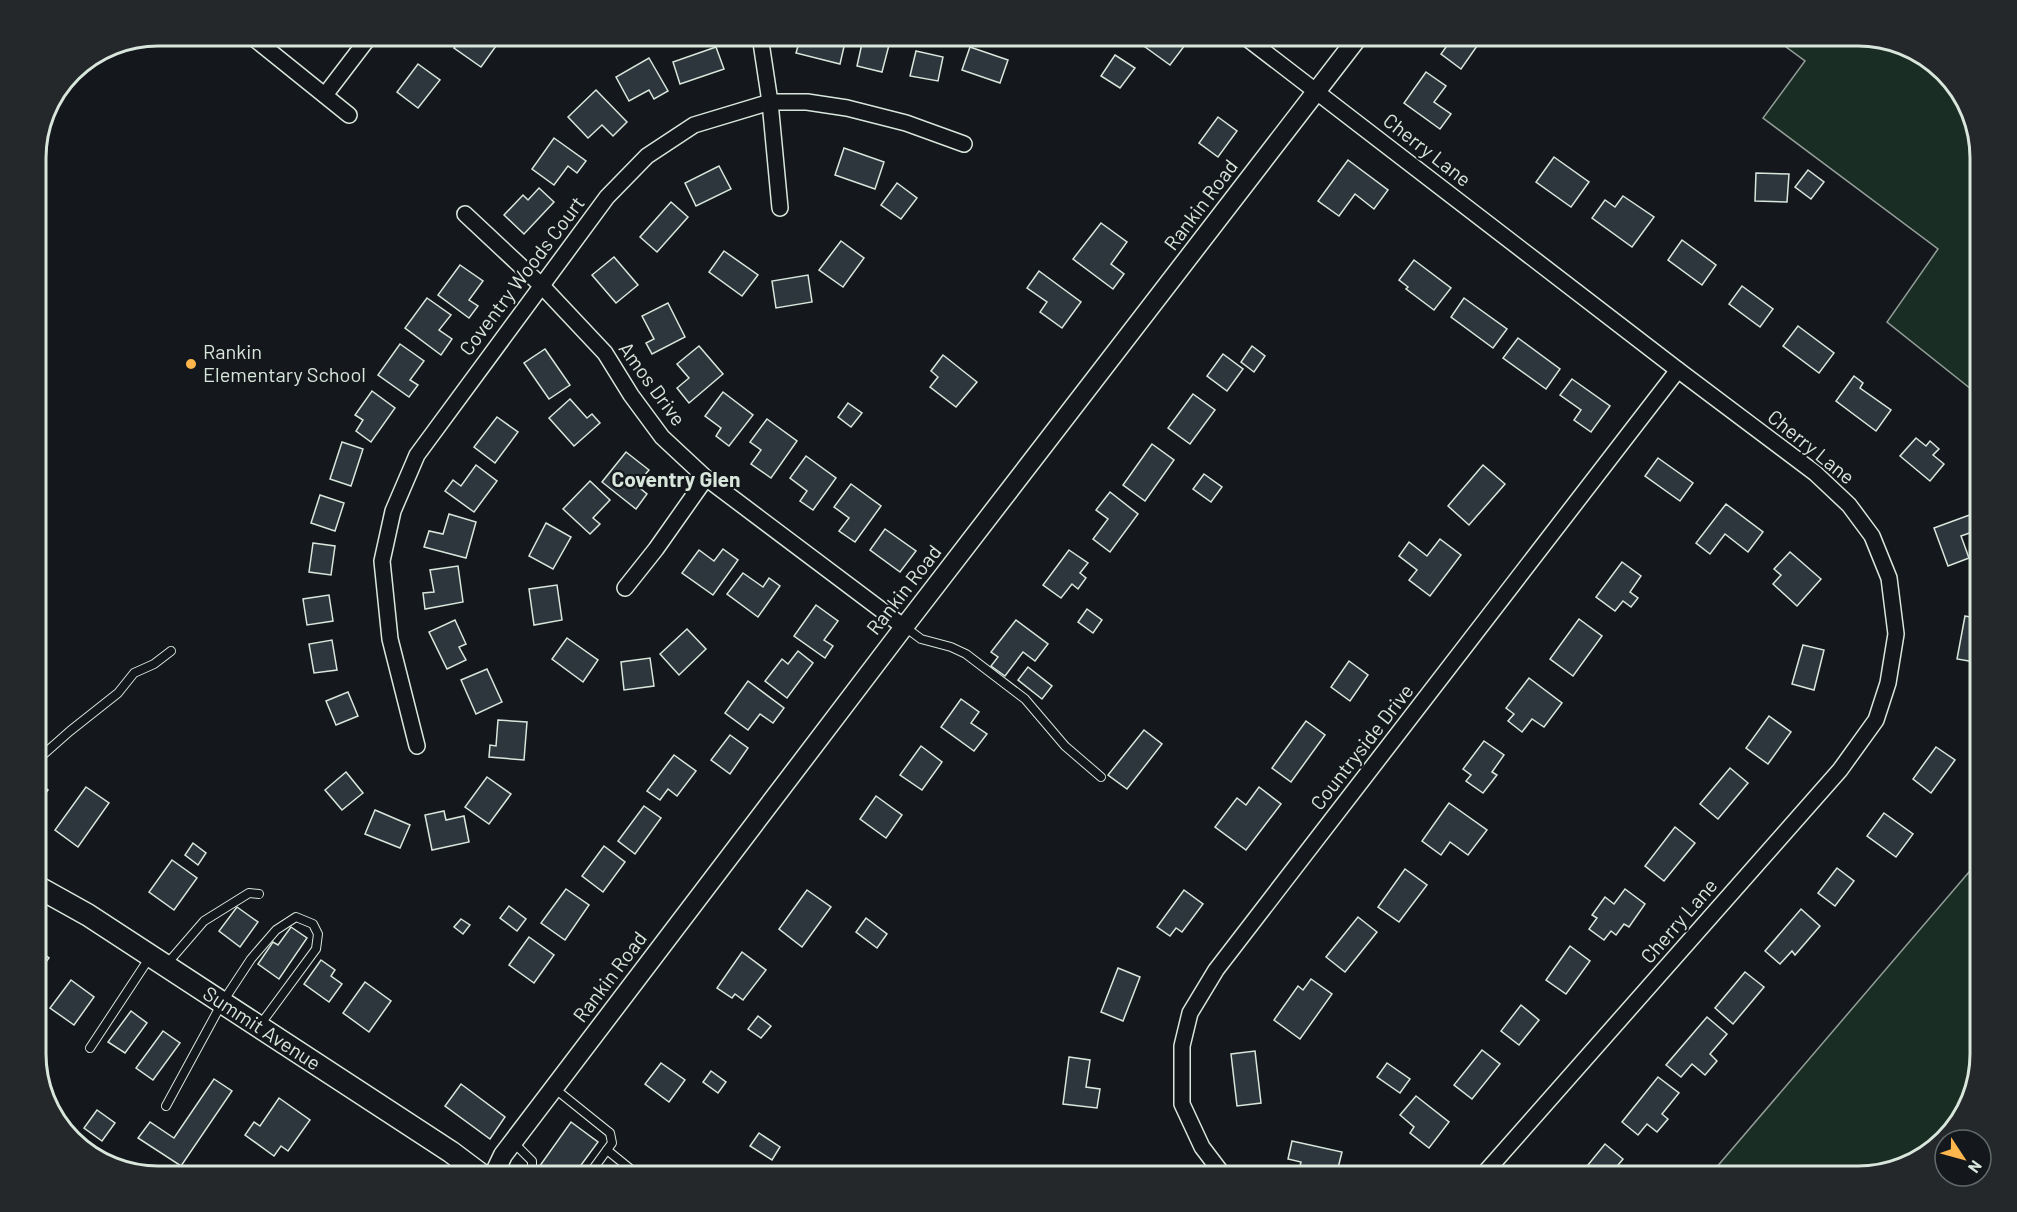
<svg xmlns="http://www.w3.org/2000/svg" width="2017" height="1212" font-family="Barlow,sans-serif">
  <rect width="100%" height="100%" fill="#14181c"/>
  <g fill="#1a2d24" stroke="#939e99" stroke-width="1.5">
    <polygon points="1771,36 1859,36 1920,53 1964,97 1981,151 1981,397 1887,322 1938,249 1763,118 1805,61"/>
    <polygon points="36,176 39,183 41,273 36,287"/>
    <polygon points="1981,858 1981,1054 1964,1115 1920,1159 1859,1176 1709,1176"/>
  </g>
  <g fill="#2c363c" stroke="#d8e6dc" stroke-width="1.5">
    <polygon points="463,36 482,36 496,46 481,67 454,48"/>
    <polygon points="801,36 838,36 846,38 840,64 796,53"/>
    <polygon points="1137,36 1172,36 1185,45 1170,65 1134,39"/>
    <polygon points="1454,36 1484,36 1461,69 1441,54"/>
    <polygon points="863,39 889,45 882,72 857,66"/>
    <polygon points="716,47 724,69 680,84 673,62"/>
    <polygon points="970,47 1008,60 1000,83 962,70"/>
    <polygon points="916,51 943,57 938,81 910,76"/>
    <polygon points="1115,55 1135,68 1120,88 1101,76"/>
    <polygon points="649,58 668,91 654,99 649,90 629,101 616,77"/>
    <polygon points="418,64 440,80 418,108 397,92"/>
    <polygon points="1426,72 1446,86 1434,102 1451,114 1440,129 1404,103"/>
    <polygon points="596,90 627,122 613,136 602,125 588,138 568,117"/>
    <polygon points="1218,117 1237,131 1218,157 1199,143"/>
    <polygon points="554,138 586,161 577,173 568,166 554,185 532,169"/>
    <polygon points="844,148 884,162 875,189 835,175"/>
    <polygon points="1554,157 1589,182 1571,207 1536,182"/>
    <polygon points="1348,160 1388,190 1374,209 1355,194 1339,216 1318,201"/>
    <polygon points="719,166 731,189 696,206 685,183"/>
    <polygon points="1808,170 1824,182 1811,199 1795,187"/>
    <polygon points="1756,173 1789,174 1787,202 1755,201"/>
    <polygon points="897,183 917,198 901,219 881,205"/>
    <polygon points="539,188 554,202 524,234 504,215 523,195 528,200"/>
    <polygon points="1623,196 1654,217 1632,247 1592,218 1605,200 1615,207"/>
    <polygon points="671,202 688,217 657,252 640,237"/>
    <polygon points="1101,223 1127,242 1111,264 1124,274 1113,289 1073,259"/>
    <polygon points="1682,240 1716,265 1702,285 1668,260"/>
    <polygon points="841,241 864,258 843,287 819,270"/>
    <polygon points="724,251 758,275 742,296 709,272"/>
    <polygon points="614,257 638,285 616,303 592,275"/>
    <polygon points="1414,260 1451,288 1434,310 1406,289 1408,287 1399,280"/>
    <polygon points="460,265 483,281 469,300 478,306 469,318 438,295"/>
    <polygon points="1039,271 1081,302 1062,328 1040,312 1047,302 1027,288"/>
    <polygon points="808,275 812,302 776,308 772,281"/>
    <polygon points="1742,286 1773,309 1760,327 1729,304"/>
    <polygon points="427,298 451,315 439,330 452,339 441,355 405,328"/>
    <polygon points="1464,298 1507,329 1493,348 1451,317"/>
    <polygon points="668,303 685,337 652,354 646,343 654,339 642,316"/>
    <polygon points="1798,326 1834,353 1819,373 1783,346"/>
    <polygon points="1518,338 1560,369 1546,389 1503,358"/>
    <polygon points="400,344 424,361 410,380 418,385 409,397 378,375"/>
    <polygon points="699,346 723,374 689,403 677,388 689,378 677,364"/>
    <polygon points="1252,346 1265,356 1254,372 1241,362"/>
    <polygon points="545,349 570,385 549,399 524,363"/>
    <polygon points="1223,354 1243,369 1227,391 1207,376"/>
    <polygon points="943,355 977,382 956,407 930,387 938,377 931,371"/>
    <polygon points="1854,376 1863,383 1860,388 1891,410 1876,431 1836,401"/>
    <polygon points="1572,379 1610,406 1591,432 1574,420 1581,410 1560,395"/>
    <polygon points="372,391 395,408 371,442 356,431 363,420 355,415"/>
    <polygon points="723,392 753,415 729,446 716,436 721,428 705,416"/>
    <polygon points="1193,394 1215,410 1190,444 1168,428"/>
    <polygon points="570,399 587,418 592,414 600,423 574,446 549,418"/>
    <polygon points="848,403 862,413 851,427 838,417"/>
    <polygon points="497,417 518,432 495,463 474,447"/>
    <polygon points="767,419 797,441 771,478 751,464 761,450 750,442"/>
    <polygon points="1916,438 1926,446 1930,441 1939,449 1933,455 1944,464 1930,481 1900,456"/>
    <polygon points="342,442 363,449 351,486 330,479"/>
    <polygon points="1152,444 1174,460 1145,501 1123,485"/>
    <polygon points="626,452 649,470 636,485 647,494 636,509 602,482"/>
    <polygon points="806,456 836,478 813,510 800,501 807,491 790,478"/>
    <polygon points="1658,458 1693,483 1680,501 1645,476"/>
    <polygon points="476,465 497,481 474,512 445,491 453,480 461,486"/>
    <polygon points="1483,465 1505,484 1469,525 1448,506"/>
    <polygon points="1204,474 1222,487 1211,502 1193,489"/>
    <polygon points="590,481 610,500 593,518 600,524 590,534 563,509"/>
    <polygon points="851,484 881,506 855,542 839,531 849,518 834,507"/>
    <polygon points="1110,492 1138,514 1110,552 1093,539 1108,519 1096,510"/>
    <polygon points="320,495 344,503 335,531 311,523"/>
    <polygon points="1726,504 1763,532 1748,552 1725,534 1710,554 1696,543"/>
    <polygon points="1975,513 1981,529 1961,536 1969,558 1948,566 1934,528"/>
    <polygon points="449,514 476,522 466,558 424,547 429,531 443,534"/>
    <polygon points="546,523 571,537 553,569 529,556"/>
    <polygon points="885,529 916,551 900,572 870,550"/>
    <polygon points="1440,539 1461,555 1430,596 1409,580 1417,570 1399,556 1409,542 1427,556"/>
    <polygon points="313,543 335,546 331,575 309,572"/>
    <polygon points="723,549 738,560 713,595 682,573 699,550 714,561"/>
    <polygon points="1069,550 1088,563 1080,573 1086,578 1078,589 1072,584 1061,598 1043,585"/>
    <polygon points="1790,552 1821,579 1797,606 1773,584 1781,575 1774,569"/>
    <polygon points="1622,562 1641,576 1630,592 1638,598 1631,607 1623,601 1615,611 1596,597"/>
    <polygon points="458,566 463,602 425,609 423,593 434,592 430,570"/>
    <polygon points="743,573 763,587 769,578 780,586 758,617 727,594"/>
    <polygon points="557,585 562,620 534,625 529,589"/>
    <polygon points="329,595 333,621 307,625 303,599"/>
    <polygon points="816,605 838,621 824,640 833,646 825,658 794,636"/>
    <polygon points="1087,609 1102,620 1093,633 1078,622"/>
    <polygon points="1965,616 1981,619 1981,663 1957,659"/>
    <polygon points="1579,619 1602,636 1573,676 1550,659"/>
    <polygon points="455,620 466,644 459,647 466,660 447,669 429,632"/>
    <polygon points="1016,620 1048,644 1035,661 1023,652 1005,676 991,666 998,657 991,652"/>
    <polygon points="687,629 706,649 679,675 660,654"/>
    <polygon points="567,638 598,660 583,682 552,659"/>
    <polygon points="332,640 337,670 314,673 309,644"/>
    <polygon points="1803,645 1824,650 1814,690 1792,684"/>
    <polygon points="798,651 813,663 787,698 765,681 782,659 788,664"/>
    <polygon points="650,658 654,686 624,690 621,662"/>
    <polygon points="1349,661 1368,675 1350,701 1331,687"/>
    <polygon points="1028,667 1052,686 1042,699 1018,680"/>
    <polygon points="487,669 502,702 476,714 461,680"/>
    <polygon points="1529,678 1562,703 1544,727 1532,719 1522,732 1508,721 1514,714 1506,708"/>
    <polygon points="748,681 784,708 773,723 760,714 748,730 725,713"/>
    <polygon points="348,692 358,716 336,725 326,701"/>
    <polygon points="961,699 979,712 971,723 987,734 974,751 941,727"/>
    <polygon points="1769,716 1791,732 1768,764 1746,748"/>
    <polygon points="498,720 527,722 524,760 489,757 490,745 496,746"/>
    <polygon points="1306,721 1325,735 1291,782 1272,768"/>
    <polygon points="1144,730 1162,744 1127,789 1108,775"/>
    <polygon points="730,735 748,748 730,774 711,760"/>
    <polygon points="1484,741 1504,755 1492,772 1497,775 1483,793 1466,781 1471,775 1463,769"/>
    <polygon points="921,746 942,762 922,790 900,775"/>
    <polygon points="1936,747 1955,760 1931,793 1913,779"/>
    <polygon points="674,755 696,771 677,796 668,789 660,800 647,791"/>
    <polygon points="1730,768 1748,783 1718,819 1700,804"/>
    <polygon points="346,772 363,793 342,810 325,790"/>
    <polygon points="487,777 511,794 489,824 465,807"/>
    <polygon points="36,781 48,790 36,807"/>
    <polygon points="86,787 109,803 78,847 55,830"/>
    <polygon points="1259,787 1281,804 1246,850 1215,827 1237,798 1246,805"/>
    <polygon points="876,796 902,815 886,838 860,819"/>
    <polygon points="1449,803 1487,830 1468,855 1450,842 1441,855 1422,841"/>
    <polygon points="644,806 661,818 635,854 618,841"/>
    <polygon points="375,810 410,825 400,848 365,834"/>
    <polygon points="444,811 446,820 464,816 469,842 432,850 425,815"/>
    <polygon points="1884,813 1913,834 1896,857 1867,836"/>
    <polygon points="1675,827 1695,843 1664,881 1645,866"/>
    <polygon points="193,843 206,853 198,865 185,855"/>
    <polygon points="604,846 625,862 603,892 582,876"/>
    <polygon points="172,860 197,878 174,910 149,892"/>
    <polygon points="1837,868 1854,881 1835,906 1818,893"/>
    <polygon points="1405,869 1427,885 1399,922 1378,907"/>
    <polygon points="566,889 589,905 565,940 541,923"/>
    <polygon points="1625,889 1645,904 1629,927 1624,924 1616,935 1611,931 1604,940 1589,929 1597,918 1592,915 1605,897 1614,904"/>
    <polygon points="807,890 831,907 802,947 779,929"/>
    <polygon points="1184,890 1203,904 1182,932 1176,928 1170,936 1157,927"/>
    <polygon points="509,906 526,919 517,931 500,918"/>
    <polygon points="237,907 258,922 240,947 219,931"/>
    <polygon points="1801,909 1820,926 1795,955 1792,951 1780,964 1765,951"/>
    <polygon points="1358,917 1377,932 1345,972 1326,957"/>
    <polygon points="866,918 887,934 877,948 856,932"/>
    <polygon points="461,919 470,925 463,934 454,927"/>
    <polygon points="291,927 307,938 279,979 258,964 273,942 278,945"/>
    <polygon points="529,937 554,955 534,983 509,965"/>
    <polygon points="1570,946 1590,961 1566,994 1546,980"/>
    <polygon points="36,948 49,958 36,975"/>
    <polygon points="742,952 766,970 743,1000 735,994 732,998 717,988"/>
    <polygon points="321,960 335,970 331,976 342,984 329,1002 304,984"/>
    <polygon points="1118,968 1140,977 1123,1021 1101,1012"/>
    <polygon points="1745,972 1764,987 1733,1024 1715,1008"/>
    <polygon points="1311,979 1332,994 1300,1039 1274,1020 1298,986 1303,990"/>
    <polygon points="71,980 94,997 74,1025 50,1008"/>
    <polygon points="365,982 391,1001 369,1032 343,1013"/>
    <polygon points="1521,1005 1539,1020 1519,1045 1501,1031"/>
    <polygon points="131,1011 147,1023 125,1053 108,1042"/>
    <polygon points="758,1016 771,1026 761,1038 748,1029"/>
    <polygon points="1707,1017 1727,1034 1710,1054 1717,1061 1705,1075 1692,1064 1681,1077 1666,1065"/>
    <polygon points="163,1031 180,1043 153,1080 136,1068"/>
    <polygon points="1482,1050 1500,1064 1472,1099 1454,1085"/>
    <polygon points="1255,1051 1261,1103 1237,1106 1231,1054"/>
    <polygon points="1069,1057 1090,1060 1086,1087 1100,1089 1097,1108 1063,1104"/>
    <polygon points="661,1063 685,1080 669,1102 645,1084"/>
    <polygon points="1387,1063 1410,1079 1400,1093 1377,1077"/>
    <polygon points="711,1071 726,1082 718,1093 703,1082"/>
    <polygon points="1658,1077 1679,1093 1662,1114 1668,1119 1657,1132 1647,1124 1638,1135 1622,1122"/>
    <polygon points="214,1079 232,1091 181,1166 138,1138 150,1122 174,1138"/>
    <polygon points="461,1084 505,1117 490,1139 445,1106"/>
    <polygon points="1416,1096 1449,1122 1429,1148 1410,1133 1414,1127 1400,1115"/>
    <polygon points="279,1098 310,1120 288,1151 281,1146 274,1156 245,1135 254,1122 260,1126"/>
    <polygon points="97,1110 115,1123 102,1141 84,1128"/>
    <polygon points="571,1122 598,1142 573,1176 552,1176 539,1167"/>
    <polygon points="759,1133 780,1147 772,1160 750,1146"/>
    <polygon points="1292,1141 1342,1152 1336,1176 1298,1174 1301,1162 1288,1159"/>
    <polygon points="1605,1144 1623,1159 1609,1176 1579,1176"/>
  </g>
  <g fill="none" stroke-linecap="round" stroke-linejoin="round">
    <g stroke="#d8e6dc" stroke-width="10">
      <g id="service">
        <polyline points="905,627 921,639 951,647 966,654 1025,699 1065,746 1101,777"/>
        <polyline points="36,761 70,731 118,693 134,673 154,664 171,651"/>
        <polyline points="166,965 204,921 249,893 259,894"/>
        <polyline points="90,1048 150,957"/>
        <polyline points="554,1088 610,1133 612,1143 588,1176"/>
        <polyline points="166,1106 222,1003 251,959 276,930 296,917 313,924 318,934 316,949 260,1025"/>
        <polyline points="514,1143 532,1161 532,1176"/>
        <polyline points="607,1150 639,1176"/>
      </g>
    </g>
    <g stroke="#d8e6dc" stroke-width="18">
      <g id="minor">
        <polyline points="251,36 349,115"/>
        <polyline points="760,36 770,102 780,208"/>
        <polyline points="1244,36 1678,370 1815,473 1849,505 1872,536 1889,578 1896,634 1888,683 1876,720 1840,770 1482,1176"/>
        <polyline points="325,95 370,36"/>
        <polyline points="465,214 542,286 605,353 631,395 662,437 706,478 904,627"/>
        <polyline points="625,588 656,549 706,478"/>
        <polyline points="417,746 390,639 382,561 393,511 417,455 607,197 647,156 694,125 770,102 807,102 847,108 906,123 964,144"/>
        <polyline points="1224,1176 1202,1147 1182,1104 1182,1046 1190,1013 1216,970 1678,370"/>
      </g>
    </g>
    <g stroke="#d8e6dc" stroke-width="21">
      <polyline id="tertiary" points="493,1176 503,1155 904,627 1359,36"/>
    </g>
    <g stroke="#d8e6dc" stroke-width="24">
      <g id="secondary">
        <path id="s1" d="M 36,886 L 88,915 L 451,1152 L 483,1176"/>
      </g>
    </g>
    <use href="#service" stroke="#14181c" stroke-width="8"/>
    <use href="#minor" stroke="#14181c" stroke-width="15"/>
    <use href="#tertiary" stroke="#14181c" stroke-width="18"/>
    <use href="#secondary" stroke="#14181c" stroke-width="21"/>
  </g>
  <circle fill="#ffb74d" stroke="#14181c" stroke-width="2" cx="191" cy="364" r="6"/>
  <g text-anchor="middle" stroke-width="4.5" stroke-linejoin="round" paint-order="stroke">
    <g font-size="20" fill="#d8e6dc" stroke="#14181c">
      <text transform="translate(1427 150) rotate(38)" y="7">Cherry Lane</text>
      <text transform="translate(1201 205) rotate(-53)" y="7">Rankin Road</text>
      <text transform="translate(522 276) rotate(-53)" y="7">Coventry Woods Court</text>
      <text transform="translate(652 384) rotate(54)" y="7">Amos Drive</text>
      <text transform="translate(1811 447) rotate(39)" y="7">Cherry Lane</text>
      <text transform="translate(904 590) rotate(-52)" y="7">Rankin Road</text>
      <text transform="translate(1362 747) rotate(-52)" y="7">Countryside Drive</text>
      <text transform="translate(1679 921) rotate(-49)" y="7">Cherry Lane</text>
      <text transform="translate(610 977) rotate(-53)" y="7">Rankin Road</text>
      <text dy="7" stroke="none"><textPath href="#s1" startOffset="267">Summit Avenue</textPath></text>
    </g>
    <g font-size="20" fill="#d8e6dc" stroke="#14181c" text-anchor="start">
      <text x="203" y="359">Rankin<tspan x="203" dy="23">Elementary School</tspan></text>
    </g>
    <g font-size="21" font-weight="bold" fill="#d8e6dc" stroke="#14181c">
      <text x="676" y="487">Coventry Glen</text>
    </g>
  </g>
  <path d="M0 0H2017V1212H0ZM158 46H1858A112 112 0 0 1 1970 158V1054A112 112 0 0 1 1858 1166H158A112 112 0 0 1 46 1054V158A112 112 0 0 1 158 46Z" fill="#24282b" fill-rule="evenodd"/>
  <path fill="none" stroke="#d8e6dc" stroke-width="3" d="M158 46H1858A112 112 0 0 1 1970 158V1054A112 112 0 0 1 1858 1166H158A112 112 0 0 1 46 1054V158A112 112 0 0 1 158 46Z"/>
  <g transform="translate(1963 1158) rotate(126)"><circle r="28" fill="#14181c" stroke="#626a69" stroke-width="1.5"/>
  <path d="M0-4.5L10 22L0 15L-10 22Z" fill="#ffb74d"/>
  <text y="-9" font-size="16" font-weight="bold" text-anchor="middle" fill="#d8e6dc">N</text>
  </g>
</svg>
